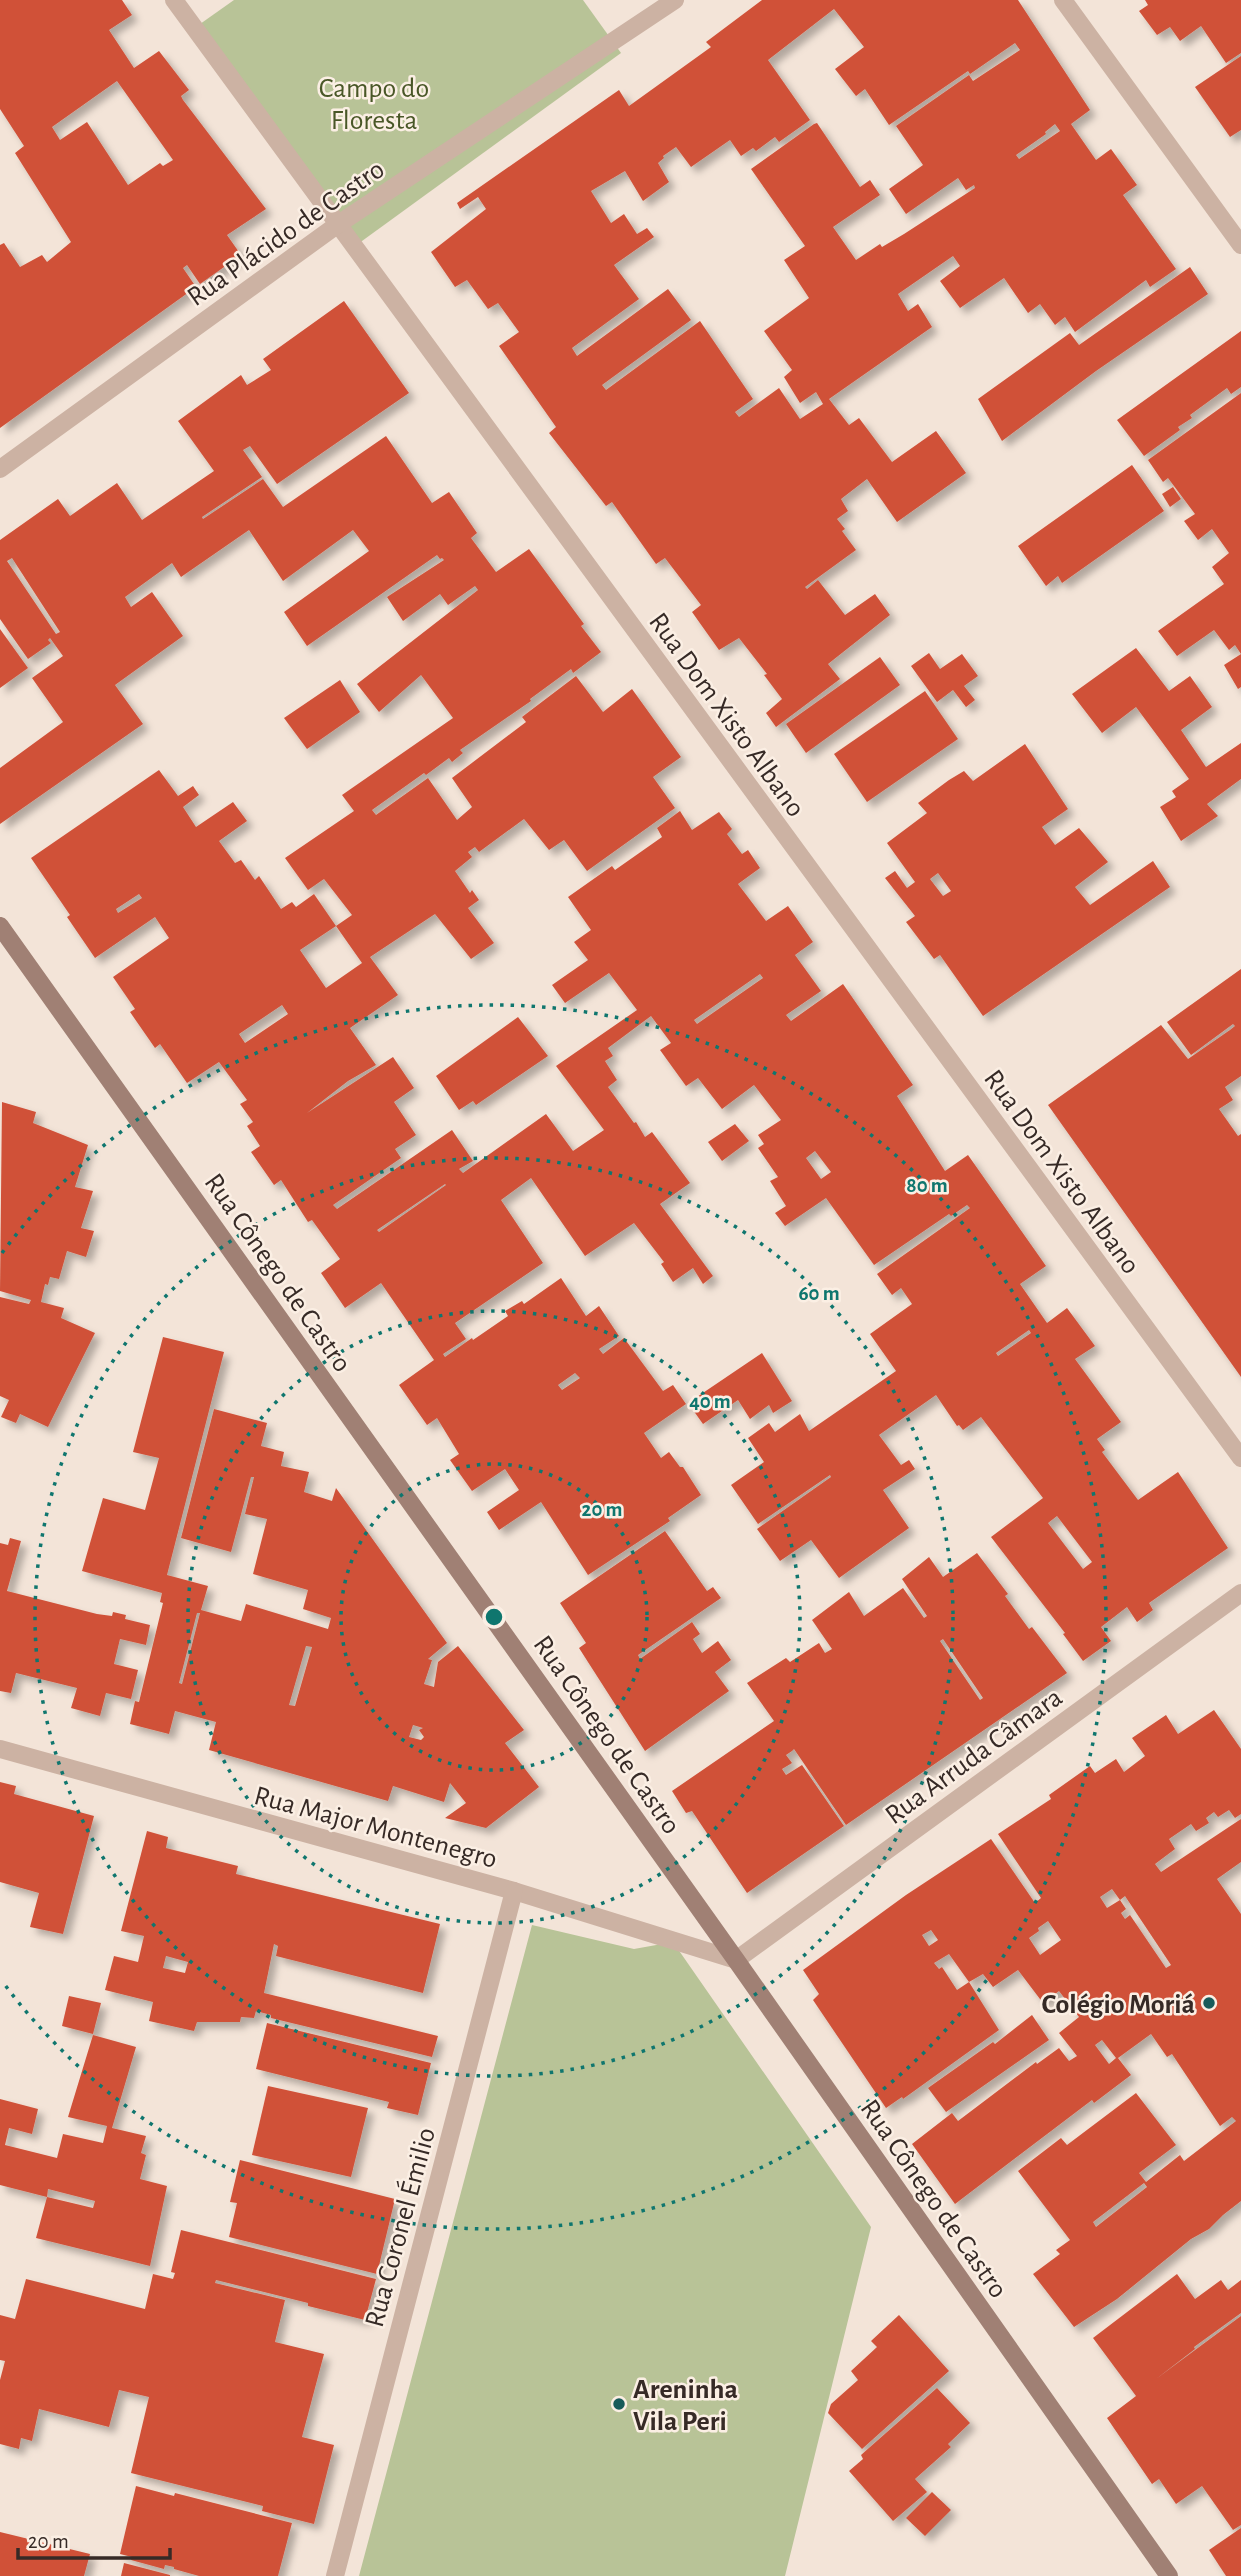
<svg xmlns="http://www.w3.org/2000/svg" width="1241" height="2576" font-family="'Alegreya Sans',sans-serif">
  <defs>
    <filter id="shadow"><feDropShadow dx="6" dy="6" stdDeviation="3.5" flood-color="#0004"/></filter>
  </defs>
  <rect width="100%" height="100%" fill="#f3e4d8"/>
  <g fill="#b8c397">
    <polygon points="234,0 583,0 621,53 351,249 193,29"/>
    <polygon points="532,1925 634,1949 673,1942 871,2227 785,2576 359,2576"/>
  </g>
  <g fill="#d05139" fill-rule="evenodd" filter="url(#shadow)">
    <path d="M 0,0 L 122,0 L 132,15 L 109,30 L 134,68 L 159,51 L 189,90 L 181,96 L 183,100 L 266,209 L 227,235 L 241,255 L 200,284 L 187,265 L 183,268 L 196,287 L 0,428 L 0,245 L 4,243 L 20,267 L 42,255 L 47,262 L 71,242 L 15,153 L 24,146 L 0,109 ZM 117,81 L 173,160 L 163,166 L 160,163 L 128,185 L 87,122 L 60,140 L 52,127 Z"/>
    <path d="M 762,0 L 1018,0 L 1090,110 L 1071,124 L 1096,160 L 1111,149 L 1137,185 L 1123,195 L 1176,269 L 1150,287 L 1146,280 L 1075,332 L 1065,317 L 1055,325 L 1040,304 L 1028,313 L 1004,278 L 960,308 L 940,281 L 960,266 L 953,256 L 898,294 L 908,311 L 918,304 L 932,327 L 829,399 L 849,425 L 859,418 L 892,462 L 936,431 L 966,473 L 897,522 L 867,479 L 841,499 L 848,511 L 837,519 L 845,529 L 842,531 L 856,550 L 805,587 L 807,589 L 818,580 L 845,615 L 875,594 L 890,615 L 828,664 L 840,679 L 776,727 L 766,713 L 782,699 L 764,675 L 767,674 L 739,638 L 719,650 L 692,612 L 701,605 L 665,558 L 656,564 L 612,502 L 606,506 L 549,433 L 556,427 L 499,346 L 519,332 L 498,303 L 488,309 L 467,280 L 455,287 L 431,252 L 486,209 L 478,197 L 460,209 L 457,203 L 619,90 L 629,106 L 711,47 L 706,42 ZM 834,9 L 864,47 L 835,69 L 856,96 L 865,89 L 889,125 L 968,71 L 970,74 L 1015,43 L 1020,50 L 973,81 L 969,75 L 896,126 L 923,165 L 889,189 L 906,214 L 958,178 L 966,190 L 974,185 L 975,188 L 904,234 L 882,247 L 880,244 L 856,260 L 833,227 L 880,195 L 870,180 L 860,187 L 817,123 L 814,124 L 751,169 L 805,246 L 784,260 L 809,298 L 764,331 L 792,370 L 784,377 L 800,403 L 816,392 L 823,404 L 800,419 L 779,388 L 739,417 L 735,412 L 753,399 L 700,321 L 606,390 L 602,385 L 691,320 L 668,289 L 577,356 L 572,348 L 639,299 L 614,265 L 654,237 L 647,228 L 637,234 L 624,214 L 611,223 L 591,191 L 625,171 L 643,201 L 669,182 L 658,163 L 664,158 L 663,156 L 676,147 L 691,167 L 730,140 L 741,156 L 753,148 L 756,151 L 775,137 L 779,142 L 810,120 L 768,60 ZM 1055,124 L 1060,131 L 1019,159 L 1016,155 L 1046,134 L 1045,132 Z"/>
    <polygon points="1145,0 1241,0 1241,53 1226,63 1201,26 1180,41 1170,27 1157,35 1139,11 1148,5"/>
    <polygon points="1241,56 1241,130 1230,137 1195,87"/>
    <polygon points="1190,267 1208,294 1096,371 1002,441 978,399 1070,333 1079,345"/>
    <path d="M 344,301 L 409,393 L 277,484 L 250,446 L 243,450 L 262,477 L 202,517 L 203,519 L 263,479 L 283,507 L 386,436 L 432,503 L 449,492 L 477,533 L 471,538 L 496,572 L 529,549 L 584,624 L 581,626 L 601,652 L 573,673 L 571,669 L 530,699 L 531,701 L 460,750 L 463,753 L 452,762 L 449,758 L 426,775 L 424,773 L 372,810 L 376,815 L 428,778 L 457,820 L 472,807 L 452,778 L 526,722 L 522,717 L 576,676 L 603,712 L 632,689 L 681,757 L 653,777 L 675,808 L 587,871 L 564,840 L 549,850 L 524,819 L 479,852 L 475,847 L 468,852 L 472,857 L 455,871 L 470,893 L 472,890 L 479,900 L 468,908 L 494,943 L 471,959 L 435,914 L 370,957 L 398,995 L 350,1028 L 376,1065 L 348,1081 L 307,1113 L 393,1057 L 414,1088 L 394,1102 L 416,1135 L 395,1149 L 401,1158 L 333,1205 L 337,1209 L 452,1130 L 473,1161 L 459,1169 L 463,1173 L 546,1114 L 573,1151 L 604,1130 L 556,1066 L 637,1010 L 609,973 L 565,1003 L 552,985 L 588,960 L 574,942 L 591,930 L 568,897 L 612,866 L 615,870 L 662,837 L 657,828 L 680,811 L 692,830 L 719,812 L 732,829 L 727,834 L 742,854 L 748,850 L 760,868 L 738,884 L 766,921 L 788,906 L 813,942 L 795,955 L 821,991 L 786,1015 L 791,1021 L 843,984 L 913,1085 L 897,1096 L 945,1171 L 968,1155 L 1046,1266 L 1020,1284 L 1047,1323 L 1067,1308 L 1095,1346 L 1075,1359 L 1121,1422 L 1097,1439 L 1105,1450 L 1102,1452 L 1138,1500 L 1178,1472 L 1228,1548 L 1149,1603 L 1153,1610 L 1137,1622 L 1127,1607 L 1101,1627 L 1111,1641 L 1083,1661 L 1063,1634 L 1065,1633 L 991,1537 L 1043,1498 L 981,1417 L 963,1430 L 959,1425 L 957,1426 L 936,1395 L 879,1435 L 901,1465 L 909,1460 L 915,1469 L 883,1490 L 909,1528 L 839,1578 L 811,1540 L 780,1561 L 757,1529 L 831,1477 L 830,1475 L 758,1524 L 731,1485 L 764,1462 L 748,1438 L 769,1423 L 775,1432 L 800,1414 L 809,1431 L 896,1371 L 870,1334 L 912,1304 L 901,1288 L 892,1295 L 877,1274 L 970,1208 L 967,1205 L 951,1216 L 949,1214 L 874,1265 L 826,1198 L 785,1226 L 775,1213 L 786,1206 L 770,1181 L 778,1177 L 758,1148 L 764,1144 L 758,1135 L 781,1120 L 754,1085 L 722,1109 L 698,1078 L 686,1086 L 660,1050 L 671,1043 L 651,1016 L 608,1048 L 613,1056 L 605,1061 L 617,1080 L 608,1087 L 634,1123 L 636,1122 L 645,1137 L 652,1132 L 690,1183 L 660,1204 L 713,1276 L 703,1284 L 693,1268 L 673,1282 L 661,1264 L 664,1262 L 634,1223 L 585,1256 L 531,1178 L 501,1200 L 543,1263 L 455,1323 L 466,1339 L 443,1354 L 445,1357 L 472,1338 L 473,1340 L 508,1316 L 505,1311 L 522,1301 L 524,1304 L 561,1278 L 586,1316 L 599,1306 L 619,1336 L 599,1349 L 603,1354 L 624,1338 L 663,1391 L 673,1385 L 686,1404 L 644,1433 L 661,1458 L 669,1452 L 680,1467 L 683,1467 L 701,1495 L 668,1518 L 670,1521 L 588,1575 L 541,1502 L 499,1530 L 487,1512 L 519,1490 L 505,1469 L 472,1491 L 450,1460 L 459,1454 L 437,1418 L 427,1425 L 399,1385 L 434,1360 L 381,1283 L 345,1308 L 321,1273 L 340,1259 L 312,1220 L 308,1222 L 281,1180 L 274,1185 L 251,1152 L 260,1146 L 247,1126 L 253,1122 L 240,1104 L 247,1100 L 219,1062 L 187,1083 L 160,1044 L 155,1048 L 130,1012 L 135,1009 L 113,977 L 169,938 L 155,917 L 95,958 L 67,917 L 70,915 L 31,858 L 159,770 L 178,796 L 193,786 L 199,795 L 183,807 L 196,827 L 233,802 L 247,821 L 219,841 L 235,863 L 241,860 L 255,880 L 259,876 L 281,909 L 292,902 L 296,907 L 314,894 L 336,926 L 300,950 L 326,988 L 362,963 L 336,926 L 352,915 L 324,879 L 308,890 L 285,858 L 354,811 L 342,795 L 453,718 L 421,675 L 379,712 L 357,684 L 478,590 L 475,586 L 448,605 L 440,594 L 403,621 L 387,597 L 444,560 L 442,558 L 440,559 L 437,555 L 307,646 L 284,612 L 369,551 L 353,530 L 283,581 L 249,530 L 181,577 L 172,563 L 125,597 L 131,607 L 152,592 L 183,636 L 115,685 L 143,724 L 0,824 L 0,768 L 63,722 L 32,678 L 63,656 L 50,638 L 48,640 L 51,643 L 28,659 L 0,619 L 0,540 L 58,499 L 70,516 L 117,483 L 142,520 L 214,471 L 178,421 L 241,375 L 247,385 L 271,370 L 263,359 ZM 12,558 L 60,632 L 56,634 L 7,561 ZM 139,894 L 142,898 L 118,913 L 116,909 ZM 760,974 L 763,978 L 697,1024 L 694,1020 ZM 282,1005 L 288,1014 L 245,1043 L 239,1034 ZM 815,1151 L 831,1172 L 821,1179 L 806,1158 ZM 445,1184 L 446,1185 L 379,1232 L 377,1230 ZM 1029,1330 L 1031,1333 L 998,1356 L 996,1353 ZM 575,1373 L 580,1378 L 562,1390 L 558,1385 ZM 1057,1516 L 1092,1562 L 1083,1569 L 1048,1523 Z"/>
    <polygon points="1241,331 1241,387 1231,394 1227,388 1190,415 1192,418 1178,427 1180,430 1144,456 1117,420"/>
    <polygon points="1241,393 1241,687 1238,689 1224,665 1241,654 1235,645 1229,650 1214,630 1177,656 1158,631 1224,584 1212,567 1229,553 1212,529 1198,540 1184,521 1195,514 1168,478 1163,482 1148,460"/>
    <polygon points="1132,465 1164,511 1062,583 1058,576 1046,586 1018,546"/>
    <polygon points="1173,487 1181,499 1170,507 1162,494"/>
    <polygon points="0,629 28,668 0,688"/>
    <polygon points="1136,648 1169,691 1190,676 1212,707 1181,730 1206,767 1241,743 1241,779 1207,804 1218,816 1181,841 1160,807 1176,797 1172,791 1189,779 1162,742 1136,707 1102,733 1072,694"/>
    <polygon points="929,653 940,669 962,654 978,676 964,686 975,700 966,707 953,690 937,702 911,666"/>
    <polygon points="880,657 900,685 806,753 786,724"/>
    <polygon points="340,680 360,712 307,749 284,718"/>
    <polygon points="925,691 958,739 867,802 834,754"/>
    <path d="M 1025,744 L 1068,809 L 1042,827 L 1055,845 L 1079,828 L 1108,862 L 1075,887 L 1090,905 L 1153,861 L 1170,887 L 983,1016 L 940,955 L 934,959 L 906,922 L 915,916 L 885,878 L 895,871 L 907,888 L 915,882 L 887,843 L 927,813 L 918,803 L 949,780 L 964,771 L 973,781 ZM 938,873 L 951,891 L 943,896 L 930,879 Z"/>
    <polygon points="1241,969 1241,1076 1225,1087 1233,1100 1219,1109 1238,1136 1241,1134 1241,1377 1048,1105 1161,1025 1188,1059 1230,1030 1235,1026 1233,1024 1191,1055 1167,1022"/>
    <polygon points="518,1017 548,1056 476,1105 473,1101 459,1110 436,1076"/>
    <polygon points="2,1102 36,1112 33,1123 88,1145 75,1187 93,1191 81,1228 94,1231 86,1257 67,1251 59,1279 50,1277 48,1285 45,1284 41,1302 64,1308 61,1318 95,1333 48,1427 20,1414 16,1423 1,1417 9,1400 0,1396 0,1297 29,1304 31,1300 0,1291"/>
    <polygon points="735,1124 749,1141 722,1161 708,1142"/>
    <path d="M 163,1337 L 224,1352 L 167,1575 L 208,1586 L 201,1610 L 241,1621 L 246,1604 L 328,1629 L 331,1618 L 303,1609 L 308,1590 L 253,1574 L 267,1519 L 245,1514 L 254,1477 L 251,1477 L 231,1552 L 181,1538 L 214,1409 L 267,1423 L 261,1446 L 284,1452 L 281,1466 L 309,1472 L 304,1492 L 332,1501 L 336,1488 L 447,1643 L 428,1659 L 432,1660 L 424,1684 L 434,1687 L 438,1662 L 458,1646 L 524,1730 L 505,1743 L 539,1787 L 486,1828 L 445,1818 L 466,1803 L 450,1783 L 444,1802 L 393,1786 L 388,1801 L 209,1750 L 216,1722 L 175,1711 L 169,1734 L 130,1724 L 135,1701 L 139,1702 L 163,1603 L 160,1602 L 162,1593 L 82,1571 L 103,1498 L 145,1510 L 159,1458 L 133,1452 ZM 197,1613 L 200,1613 L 182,1684 L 179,1683 ZM 306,1646 L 312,1647 L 295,1706 L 289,1705 ZM 413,1725 L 423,1728 L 419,1730 L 424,1737 L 421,1740 L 409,1737 Z"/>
    <polygon points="762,1353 792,1401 773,1413 769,1405 750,1419 738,1400 703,1424 688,1403"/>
    <polygon points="665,1531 707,1591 713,1587 721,1598 638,1655 640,1659 692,1622 700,1634 693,1639 702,1653 718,1641 731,1660 715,1672 729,1691 645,1751 579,1648 586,1643 560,1603"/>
    <polygon points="10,1538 21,1541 7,1591 97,1614 112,1616 113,1612 126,1615 125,1619 150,1625 146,1645 120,1639 114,1664 138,1670 131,1699 106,1693 100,1716 71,1708 77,1688 16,1673 11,1693 0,1691 0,1543 8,1545"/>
    <path d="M 977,1553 L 1008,1594 L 1005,1596 L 1029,1629 L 1032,1627 L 1067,1673 L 846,1825 L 794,1749 L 792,1751 L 786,1755 L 792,1763 L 782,1769 L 786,1775 L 802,1765 L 844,1826 L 747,1893 L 692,1811 L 686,1813 L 672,1791 L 774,1721 L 747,1683 L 786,1658 L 790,1662 L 819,1643 L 825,1653 L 832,1649 L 812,1620 L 849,1592 L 864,1616 L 903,1588 L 924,1618 L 927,1616 L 902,1579 L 929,1557 L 943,1577 ZM 943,1639 L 983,1698 L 980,1700 L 940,1641 Z"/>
    <path d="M 1214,1710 L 1241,1749 L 1241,1814 L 1235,1818 L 1229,1810 L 1218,1817 L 1214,1812 L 1206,1818 L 1209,1823 L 1196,1831 L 1191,1824 L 1169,1839 L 1175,1849 L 1155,1864 L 1161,1872 L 1241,1819 L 1241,1862 L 1217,1879 L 1241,1914 L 1241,2201 L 1223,2215 L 1209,2229 L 1191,2239 L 1117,2299 L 1074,2327 L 1033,2274 L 1060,2254 L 1056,2250 L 1070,2240 L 1018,2171 L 1061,2138 L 1067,2145 L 1136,2093 L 1176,2145 L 1139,2173 L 1146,2182 L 1180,2155 L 1184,2161 L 1236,2121 L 1232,2117 L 1220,2126 L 1172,2054 L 1167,2057 L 1151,2034 L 1118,2058 L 1131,2075 L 1094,2103 L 1092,2100 L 955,2204 L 912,2144 L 952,2113 L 958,2121 L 1036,2062 L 1037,2064 L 1059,2048 L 1069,2061 L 1077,2056 L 1059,2033 L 1079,2017 L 1059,1991 L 1043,2003 L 1018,1970 L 993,1987 L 983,1974 L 969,1982 L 949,1954 L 934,1963 L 939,1969 L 942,1967 L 957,1990 L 969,1982 L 999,2030 L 903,2099 L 902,2097 L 886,2108 L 813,2000 L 819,1994 L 803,1970 L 906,1895 L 991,1839 L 1035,1903 L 1041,1898 L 998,1834 L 1051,1799 L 1049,1795 L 1090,1766 L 1095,1773 L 1116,1759 L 1124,1772 L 1145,1756 L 1132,1738 L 1166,1715 L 1178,1734 ZM 1112,1889 L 1120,1900 L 1125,1896 L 1171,1965 L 1166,1968 L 1130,1915 L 1125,1919 L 1121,1913 L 1126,1909 L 1120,1900 L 1107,1908 L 1100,1897 ZM 1048,1921 L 1061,1940 L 1040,1955 L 1029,1938 L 1039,1931 L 1038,1928 ZM 931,1930 L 938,1940 L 929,1946 L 922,1935 ZM 1102,2040 L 1116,2058 L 1109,2064 L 1095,2045 ZM 1144,2183 L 1147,2187 L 1096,2227 L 1093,2222 Z"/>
    <polygon points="0,1782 16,1786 14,1794 94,1816 63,1934 30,1927 39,1893 0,1882"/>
    <path d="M 147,1831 L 168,1837 L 166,1848 L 238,1866 L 236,1874 L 440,1924 L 423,1993 L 276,1956 L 278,1946 L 274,1944 L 264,1993 L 438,2036 L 432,2057 L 271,2018 L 271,2015 L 256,2011 L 254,2018 L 241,2017 L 240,2022 L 197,2022 L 194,2031 L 149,2021 L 153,2002 L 105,1990 L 114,1956 L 138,1962 L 144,1936 L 121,1931 ZM 166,1956 L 188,1962 L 185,1973 L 163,1968 Z"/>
    <polygon points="69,1996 101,2003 93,2034 62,2026"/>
    <polygon points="1032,2015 1049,2040 946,2112 928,2088 993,2042 995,2044"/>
    <polygon points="267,2023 431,2063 418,2115 387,2108 389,2102 256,2069"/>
    <polygon points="93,2035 136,2047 112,2128 146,2136 141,2153 146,2155 140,2179 167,2186 150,2266 36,2238 47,2197 93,2208 95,2201 48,2189 47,2197 0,2185 0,2099 38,2109 32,2134 9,2128 5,2145 57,2158 63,2134 103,2143 107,2126 68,2117"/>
    <polygon points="268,2086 368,2108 351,2177 252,2155"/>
    <polygon points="240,2160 395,2199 377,2274 229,2237 237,2203 230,2202"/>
    <polygon points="181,2230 376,2279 365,2320 308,2306 308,2303 216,2280 215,2283 285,2300 275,2342 324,2354 302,2437 334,2445 314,2524 262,2511 263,2506 131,2473 149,2397 119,2390 109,2427 39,2409 32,2441 21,2438 19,2449 0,2444 0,2380 5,2361 0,2360 0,2315 15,2319 26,2279 145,2309 153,2274 173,2279 175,2273 171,2272"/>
    <polygon points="1177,2274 1195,2299 1221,2280 1228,2290 1241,2280 1241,2313 1194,2347 1195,2349 1156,2379 1241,2316 1241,2525 1233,2530 1202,2486 1176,2504 1159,2479 1152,2484 1107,2418 1136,2396 1093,2338"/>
    <polygon points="899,2315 949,2371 862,2449 828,2413 831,2404 858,2380 851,2371 877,2347 871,2341"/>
    <polygon points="937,2388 970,2423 948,2444 951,2447 915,2479 927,2492 893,2521 849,2471 863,2459 861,2455"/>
    <polygon points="136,2486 174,2496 175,2493 292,2523 278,2576 199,2576 174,2569 174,2567 165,2565 164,2569 131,2560 132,2557 120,2554"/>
    <polygon points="932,2492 951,2510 925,2536 906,2518"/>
    <polygon points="1241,2528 1241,2576 1226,2576 1209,2550"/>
    <polygon points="0,2532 90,2554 84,2576 0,2576"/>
    <polygon points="124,2563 170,2575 170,2576 121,2576"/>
  </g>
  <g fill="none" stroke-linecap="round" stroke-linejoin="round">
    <g stroke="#ccb2a3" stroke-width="18">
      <polyline points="174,0 1241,1458"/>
      <polyline points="1063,0 1241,245"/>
      <polyline points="0,469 337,225 675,0"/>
      <polyline points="0,1749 514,1891 736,1960 1241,1593"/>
      <polyline points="335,2576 514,1891"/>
    </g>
    <polyline stroke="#a08074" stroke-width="18" points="0,926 736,1960 1169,2576"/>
  </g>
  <g fill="none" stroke="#0f766e" stroke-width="3.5" stroke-dasharray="3.5 7">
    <circle cx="494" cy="1617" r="153"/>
    <circle cx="494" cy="1617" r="306"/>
    <circle cx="494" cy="1617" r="459"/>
    <path d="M2 1253A612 612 0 1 1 2 1981"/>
  </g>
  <g fill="#185b5a" stroke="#fbefe4" stroke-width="2.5">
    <circle cx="1209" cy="2003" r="7"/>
    <circle cx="619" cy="2404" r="7"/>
  </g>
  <g text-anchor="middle" stroke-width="5" stroke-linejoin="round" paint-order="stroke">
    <g font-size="28" fill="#495727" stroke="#fbefe4">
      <text x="374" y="97">Campo do<tspan x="374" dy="32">Floresta</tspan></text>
    </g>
    <g font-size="28" fill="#362a26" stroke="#fbefe4">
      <text transform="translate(285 232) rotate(-35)" y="10">Rua Plácido de Castro</text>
      <text transform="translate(728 714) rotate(54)" y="10">Rua Dom Xisto Albano</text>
      <text transform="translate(1063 1171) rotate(54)" y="10">Rua Dom Xisto Albano</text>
      <text transform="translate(279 1272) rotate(55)" y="10">Rua Cônego de Castro</text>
      <text transform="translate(608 1734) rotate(55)" y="10">Rua Cônego de Castro</text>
      <text transform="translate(973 1755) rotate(-36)" y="10">Rua Arruda Câmara</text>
      <text transform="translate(376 1826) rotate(15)" y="10">Rua Major Montenegro</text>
      <text transform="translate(935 2198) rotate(55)" y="10">Rua Cônego de Castro</text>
      <text transform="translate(399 2227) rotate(-75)" y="10">Rua Coronel Émilio</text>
    </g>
    <g font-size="28" font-weight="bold" fill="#362a26" stroke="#fbefe4" text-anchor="end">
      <text x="1195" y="2013">Colégio Moriá</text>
      <text x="633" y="2398" text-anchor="start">Areninha<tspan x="633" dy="32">Vila Peri</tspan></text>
    </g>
  </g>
  <circle cx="494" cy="1617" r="10" fill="#0f766e" stroke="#fbefe4" stroke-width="3.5"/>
  <g font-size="21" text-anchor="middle" font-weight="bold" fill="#0f766e" stroke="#fbefe4" stroke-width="5" stroke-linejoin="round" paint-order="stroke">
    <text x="927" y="1192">80 m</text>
    <text x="819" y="1300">60 m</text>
    <text x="710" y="1408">40 m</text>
    <text x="602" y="1516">20 m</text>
  </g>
  <path d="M18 2548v10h152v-10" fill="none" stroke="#362a26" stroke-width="3.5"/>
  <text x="28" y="2548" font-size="21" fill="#362a26" stroke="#fbefe4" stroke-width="5" paint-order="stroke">20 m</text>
</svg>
